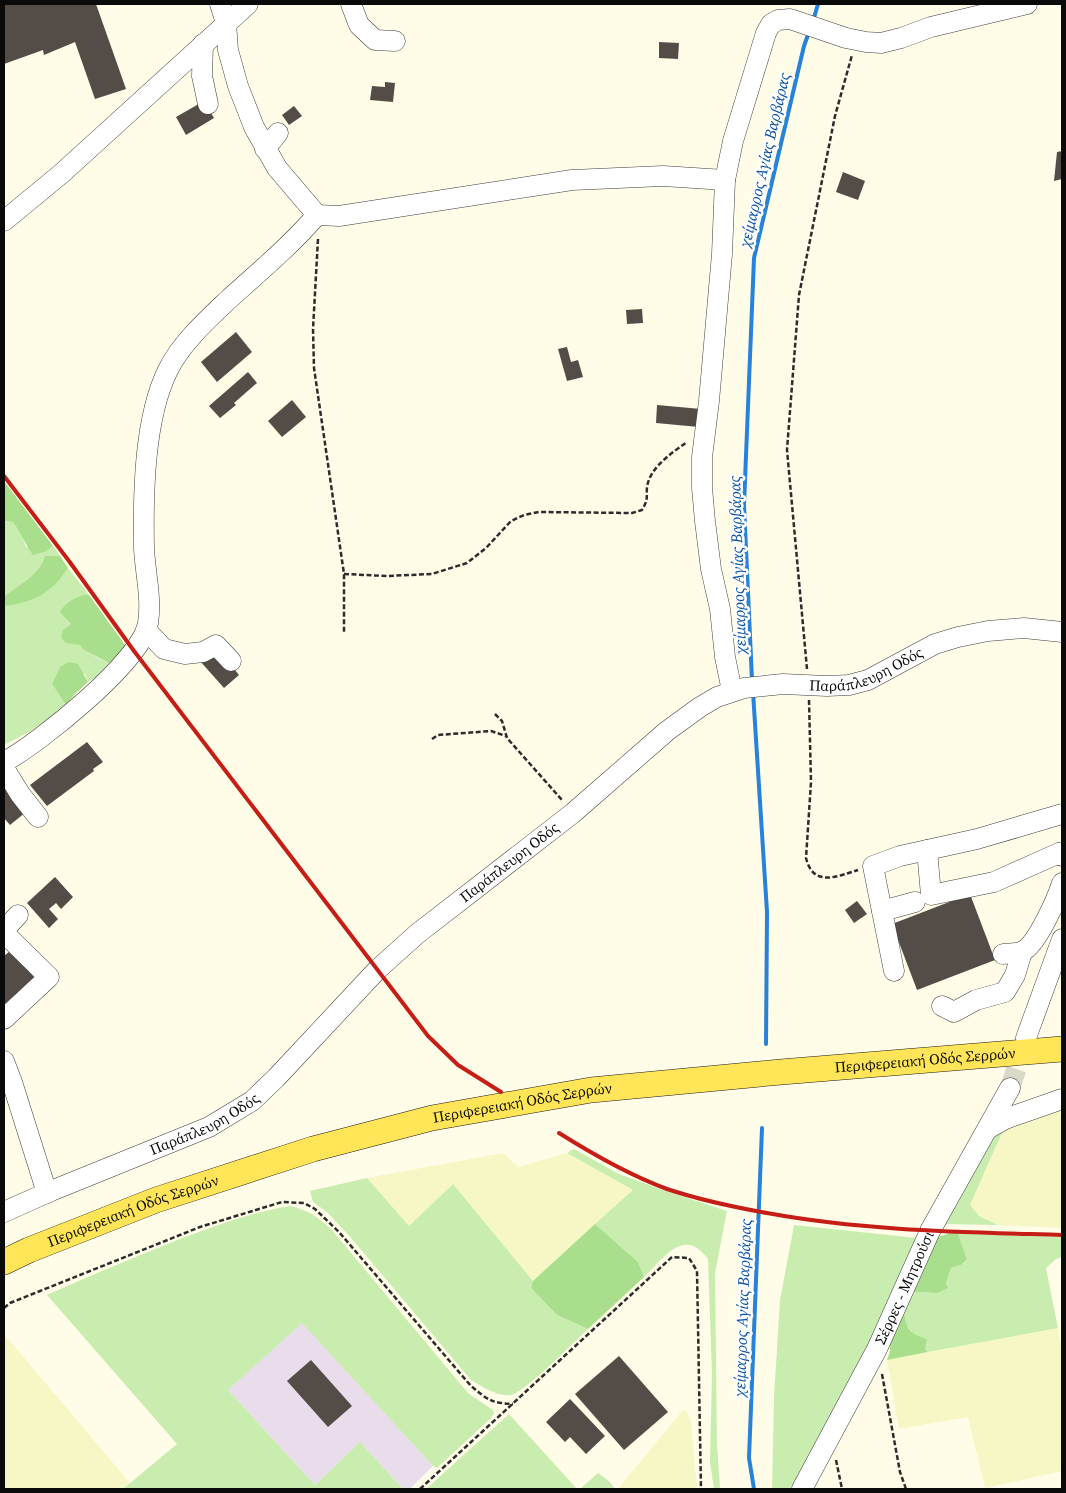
<svg xmlns="http://www.w3.org/2000/svg" width="1066" height="1493" font-family="'Source Serif 4',serif">
  <rect width="100%" height="100%" fill="#fffce7"/>
  <polygon fill="#eaddeb" points="302,1322 433,1466 410,1489 403,1489 360,1442 315,1485 228,1390"/>
  <g fill="#f7f7c5">
    <polygon points="1062,1106 1062,1228 998,1225 979,1216 970,1205 1004,1128"/>
    <polygon points="503,1153 518,1167 567,1153 633,1190 533,1281 453,1184 409,1227 367,1178"/>
    <polygon points="1058,1328 1062,1352 1062,1471 985,1488 968,1417 899,1429 887,1360"/>
    <polygon points="4,1334 130,1483 123,1489 4,1489"/>
    <polygon points="683,1410 685,1410 688,1413 691,1423 697,1489 618,1489"/>
  </g>
  <g fill="#c9edae">
    <path d="M 4,521 L 13,522 L 20,531 L 26,547 L 47,551 L 53,546 L 60,556 L 45,556 C 39,576 19,584 4,597 Z"/>
    <path d="M 68,568 L 89,595 L 83,595 L 71,624 C 82,649 84,652 109,663 L 96,677 L 88,682 L 85,674 L 60,667 L 52,684 L 66,705 L 59,712 L 29,732 L 4,745 L 4,604 L 5,606 L 62,577 Z"/>
    <polygon points="1004,1128 970,1205 979,1216 998,1225 944,1224 986,1145"/>
    <path d="M 574,1149 L 619,1174 L 663,1190 L 727,1211 L 715,1273 L 717,1444 L 720,1489 L 714,1489 L 710,1462 L 712,1373 L 708,1259 C 684,1226 664,1258 644,1277 L 638,1262 L 595,1224 L 633,1190 L 567,1153 Z"/>
    <path d="M 367,1178 L 409,1226 L 453,1184 L 533,1281 L 531,1288 L 557,1315 L 588,1329 C 575,1341 524,1393 511,1395 C 497,1397 483,1387 471,1380 L 352,1239 L 327,1212 L 313,1202 L 310,1191 Z"/>
    <path d="M 290,1206 C 308,1210 318,1217 331,1229 L 468,1393 L 493,1410 L 494,1413 L 491,1418 L 437,1468 L 433,1466 L 302,1323 L 228,1390 L 315,1485 L 360,1442 L 403,1489 L 123,1489 L 177,1444 L 47,1295 C 90,1276 132,1258 175,1241 C 212,1227 251,1212 290,1206 Z"/>
    <polygon points="794,1225 917,1238 863,1364 798,1489 772,1489 774,1397 780,1300"/>
    <polygon points="957,1231 1062,1237 1062,1257 1056,1259 1046,1268 1058,1328 928,1352 925,1349 905,1323 904,1312 912,1292 937,1293 948,1287 946,1283 951,1268 961,1265 967,1261"/>
    <polygon points="509,1414 577,1489 426,1489"/>
    <polygon points="598,1473 610,1482 615,1489 580,1489"/>
  </g>
  <g fill="#a9df8c">
    <path d="M 4,481 L 53,546 L 47,551 L 33,555 C 25,545 21,532 13,522 L 4,521 Z"/>
    <path d="M 45,556 L 60,556 L 68,568 C 53,592 33,603 4,606 L 4,597 C 19,584 39,576 45,556 Z"/>
    <path d="M 83,595 L 89,595 L 128,649 L 115,660 L 109,663 L 84,650 L 80,645 L 66,643 L 61,638 L 63,630 L 71,624 L 60,612 C 66,602 73,599 83,595 Z"/>
    <polygon points="69,662 78,664 88,682 75,694 66,705 52,684 60,667"/>
    <polygon points="595,1224 638,1262 644,1277 588,1329 557,1315 531,1288 533,1281"/>
    <polygon points="957,1231 967,1260 961,1265 951,1268 946,1283 948,1288 937,1293 912,1292 938,1237"/>
    <path d="M 904,1312 C 906,1330 911,1334 927,1339 L 925,1349 L 928,1352 L 887,1360 L 890,1351 L 890,1344 Z"/>
  </g>
  <g fill="none" stroke-linecap="round" stroke-linejoin="round">
    <g stroke="#2682da" stroke-width="4">
      <polyline points="813,21 818,4"/>
      <polyline points="752,680 744,505 754,258 804,46 809,32"/>
      <polyline points="753,692 767,912 766,1044"/>
      <polyline points="754,1489 749,1458 762,1128"/>
    </g>
  </g>
  <g fill="#544c46">
    <polygon points="4,4 96,4 126,89 95,99 75,42 44,55 43,50 4,64"/>
    <polygon points="659,42 679,43 678,59 659,58"/>
    <polygon points="385,82 395,83 393,102 370,100 372,86 385,87"/>
    <polygon points="204,101 214,118 186,135 176,117"/>
    <polygon points="294,106 302,116 289,125 282,115"/>
    <polygon points="1062,151 1062,179 1054,181 1057,152"/>
    <polygon points="843,172 865,181 858,200 836,192"/>
    <polygon points="642,309 643,323 627,324 626,310"/>
    <polygon points="236,332 252,352 217,382 201,362"/>
    <polygon points="567,347 571,362 578,360 583,377 567,381 558,349"/>
    <polygon points="248,372 257,383 234,403 236,405 220,418 209,406"/>
    <polygon points="292,400 306,417 282,437 268,421"/>
    <polygon points="657,405 701,409 699,427 656,423"/>
    <polygon points="216,647 239,675 224,688 200,661"/>
    <polygon points="87,742 103,762 93,769 94,771 47,806 30,785"/>
    <polygon points="4,785 26,812 10,825 4,818"/>
    <polygon points="55,877 73,897 61,909 56,903 49,909 58,919 49,928 27,903"/>
    <polygon points="970,894 995,960 917,990 892,924"/>
    <polygon points="857,901 867,914 854,923 845,910"/>
    <polygon points="10,951 34,977 4,1005 4,956"/>
    <polygon points="619,1356 668,1412 624,1450 575,1394"/>
    <polygon points="311,1360 352,1406 328,1427 287,1381"/>
    <polygon points="570,1399 605,1436 586,1454 570,1437 565,1442 546,1422"/>
  </g>
  <g fill="none" stroke-linecap="round" stroke-linejoin="round">
    <polyline stroke="#dad8c6" stroke-width="20" stroke-dasharray="20 10" stroke-linecap="butt" points="1010,1088 1026,1040"/>
    <g stroke="#3d3d3d" stroke-width="21">
      <g id="minor">
        <polyline points="220,4 226,23 228,50 238,86 254,127 277,168 317,215"/>
        <polyline points="351,4 359,25 375,40 395,41"/>
        <polyline points="203,44 202,76 208,104"/>
        <polyline points="265,149 278,133"/>
        <polyline points="4,221 61,174 248,4"/>
        <polyline points="146,630 164,649 185,654 203,652 216,645 231,661"/>
        <polyline points="732,691 725,657 720,609 711,569 705,521 702,488 702,457 709,401 722,254 725,180 733,141 766,33 771,24 778,20 790,19 846,38 866,42 881,43 901,38 931,27 1027,4"/>
        <path d="M 4,762 C 38,744 143,660 148,623 C 152,598 145,572 144,548 C 143,494 144,418 168,370 C 181,343 208,319 229,299 C 259,272 290,246 317,215 L 339,216 L 572,180 L 663,176 L 725,180"/>
        <polyline points="4,768 20,794 38,817"/>
        <polyline points="927,850 931,895 994,882 1059,853 1062,856"/>
        <polyline points="882,911 915,902"/>
        <polyline points="4,930 18,915"/>
        <polyline points="4,933 49,977 4,1019"/>
        <path d="M 1003,954 C 1009,953 1018,954 1023,951 C 1037,944 1057,899 1062,883"/>
        <polyline points="894,971 873,866 900,856 977,839 1062,814"/>
        <polyline points="942,1006 954,1012 976,1000 1005,992 1015,975 1022,952"/>
        <polyline points="1026,1038 1062,939"/>
        <polyline points="4,1061 12,1082 47,1193"/>
        <polyline points="989,1128 1005,1119 1062,1099"/>
        <path id="s1" d="M 4,1212 L 51,1191 L 209,1127 L 252,1101 L 276,1078 L 378,969 L 417,934 L 573,813 L 667,731 L 700,707 L 717,697 L 744,688 L 783,684 L 827,686 L 849,685 L 868,680 L 935,644 L 958,637 L 988,631 L 1024,628 L 1062,632"/>
        <path id="s2" d="M 802,1489 L 877,1349 L 930,1231 L 1010,1088"/>
      </g>
    </g>
    <g stroke="#1b1b1b" stroke-width="26">
      <g id="major">
        <path id="s3" d="M 4,1262 L 29,1250 L 156,1200 L 313,1149 L 432,1118 L 591,1090 L 781,1072 L 1062,1049"/>
      </g>
    </g>
    <g stroke="#2c2c2c" stroke-width="2.5" stroke-dasharray="5 2.5" stroke-linecap="butt">
      <polyline points="318,239 313,329 314,368 344,574 344,632"/>
      <path d="M 344,574 L 387,576 L 432,574 L 467,563 L 486,548 L 511,521 L 524,515 L 539,512 L 632,513 L 642,510 C 649,498 646,498 647,487 C 650,467 672,453 687,442"/>
      <polyline points="807,669 787,450 799,295 835,116 852,55"/>
      <path d="M 809,700 L 811,782 L 806,858 C 813,887 836,877 858,870"/>
      <polyline points="495,714 502,721 507,738 562,800"/>
      <polyline points="432,739 438,735 491,731 506,736"/>
      <path d="M 4,1308 L 10,1303 L 200,1227 L 282,1202 L 304,1203 L 315,1209 L 339,1232 L 471,1386 C 488,1400 491,1403 513,1404"/>
      <polyline points="882,1374 900,1472 906,1489"/>
      <polyline points="836,1460 842,1489"/>
      <polyline points="420,1489 672,1257 689,1258 697,1271 701,1489"/>
    </g>
    <use href="#minor" stroke="#fff" stroke-width="20"/>
    <use href="#major" stroke="#ffe557" stroke-width="25"/>
    <g stroke="#c61e17" stroke-width="4">
      <polyline points="4,476 69,561 134,651 428,1036 458,1065 501,1092"/>
      <path d="M 559,1133 C 594,1155 629,1175 667,1189 C 700,1200 733,1207 767,1213 C 865,1231 963,1232 1062,1235"/>
    </g>
  </g>
  <g text-anchor="middle" stroke-width="5" stroke-linejoin="round" paint-order="stroke">
    <g font-size="15" fill="#0a0a0a" stroke="#fff">
      <text dy="5" stroke="none"><textPath href="#s1" startOffset="1044">Παράπλευρη Οδός</textPath></text>
      <text dy="5" stroke="none"><textPath href="#s1" startOffset="624">Παράπλευρη Οδός</textPath></text>
      <text dy="5" stroke="none"><textPath href="#s3" startOffset="949">Περιφερειακή Οδός Σερρών</textPath></text>
      <text dy="5" stroke="none"><textPath href="#s3" startOffset="544">Περιφερειακή Οδός Σερρών</textPath></text>
      <text dy="5" stroke="none"><textPath href="#s1" startOffset="219">Παράπλευρη Οδός</textPath></text>
      <text dy="5" stroke="none"><textPath href="#s3" startOffset="139">Περιφερειακή Οδός Σερρών</textPath></text>
      <text dy="5" stroke="none"><textPath href="#s2" startOffset="226">Σέρρες - Μητρούσι</textPath></text>
    </g>
    <g font-size="16" font-style="italic" fill="#0a53a6" stroke="#fff">
      <text transform="translate(764 160) rotate(-77)" y="6">χείμαρρος Αγίας Βαρβάρας</text>
      <text transform="translate(737 565) rotate(-92)" y="6">χείμαρρος Αγίας Βαρβάρας</text>
      <text transform="translate(742 1308) rotate(-88)" y="6">χείμαρρος Αγίας Βαρβάρας</text>
    </g>
  </g>
  <rect width="1066" height="1493" fill="none" stroke="#0a0a0a" stroke-width="10"/>
</svg>
